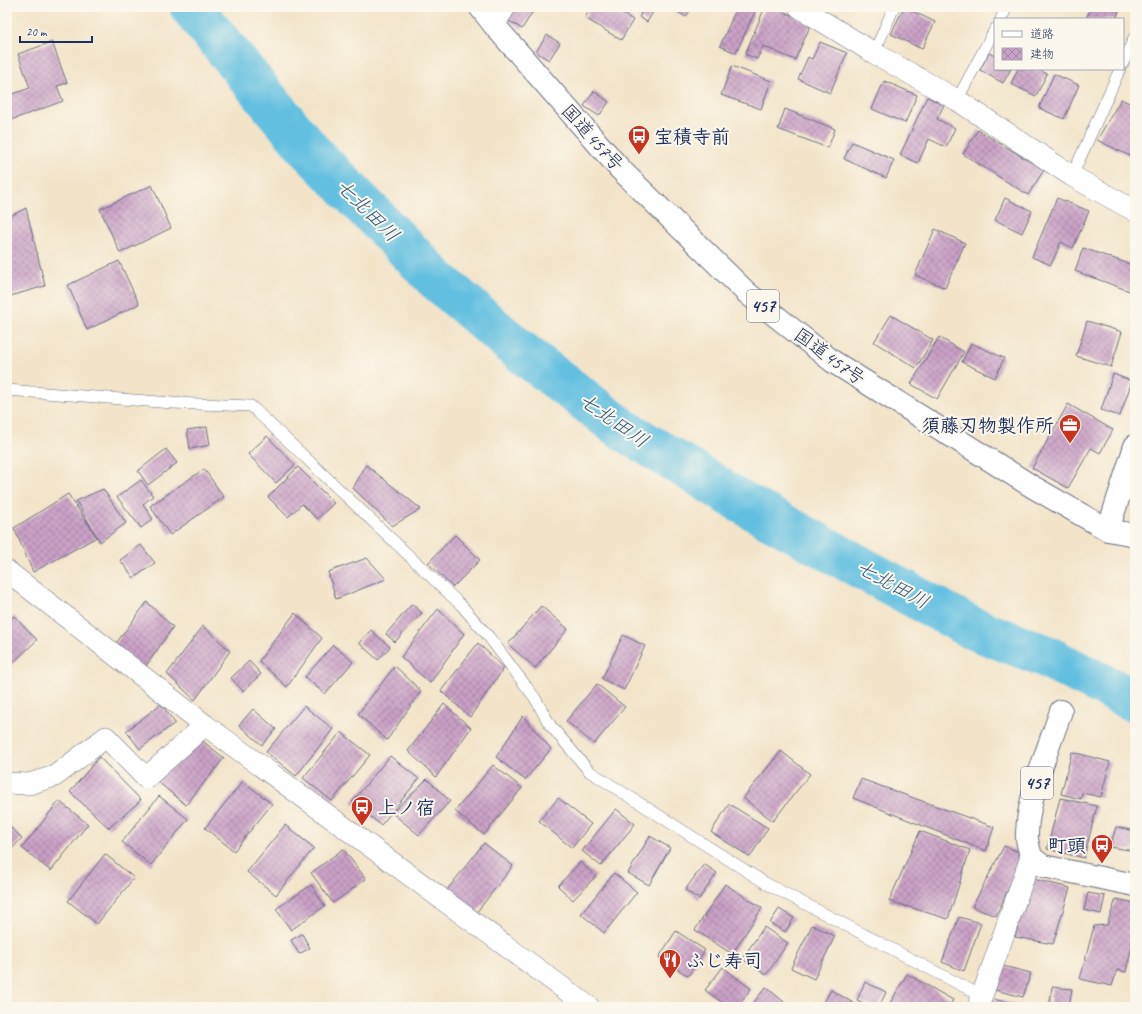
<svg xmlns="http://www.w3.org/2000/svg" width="1142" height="1014" font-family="Caveat,'Klee One',sans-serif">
  <defs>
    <pattern id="building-cross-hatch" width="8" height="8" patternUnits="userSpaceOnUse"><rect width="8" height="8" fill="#caa1c6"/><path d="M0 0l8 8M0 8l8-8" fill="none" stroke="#a384a4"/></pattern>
  </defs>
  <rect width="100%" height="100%" fill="#fbf7ec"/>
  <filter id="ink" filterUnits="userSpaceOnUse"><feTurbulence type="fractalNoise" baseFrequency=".025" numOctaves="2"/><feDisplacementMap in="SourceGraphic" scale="8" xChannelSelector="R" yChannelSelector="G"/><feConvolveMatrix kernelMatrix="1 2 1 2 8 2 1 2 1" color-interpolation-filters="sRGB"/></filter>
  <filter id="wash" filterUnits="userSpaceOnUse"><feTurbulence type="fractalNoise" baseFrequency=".012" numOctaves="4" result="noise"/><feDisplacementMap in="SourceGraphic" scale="16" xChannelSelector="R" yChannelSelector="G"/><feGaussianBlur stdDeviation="0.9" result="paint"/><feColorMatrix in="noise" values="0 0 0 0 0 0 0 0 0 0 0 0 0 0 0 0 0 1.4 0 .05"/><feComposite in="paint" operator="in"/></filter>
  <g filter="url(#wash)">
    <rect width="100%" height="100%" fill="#f3e4c9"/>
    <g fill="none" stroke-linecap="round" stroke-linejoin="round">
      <polyline stroke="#62bfe0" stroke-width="43" points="191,7 309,150 436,279 519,350 621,428 750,507 972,628 1043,655 1135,701"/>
    </g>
    <g id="blocks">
      <g fill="url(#building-cross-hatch)">
        <polygon points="514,7 535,8 522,29 506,19"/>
        <polygon points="591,7 612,7 633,20 621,40 585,18"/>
        <polygon points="645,7 656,7 647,22 639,17"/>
        <polygon points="669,7 692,7 686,17"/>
        <polygon points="737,7 757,7 736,53 720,46"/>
        <polygon points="765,7 773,7 811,24 795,60 763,46 757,59 745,54"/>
        <polygon points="904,7 935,22 922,49 891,34"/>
        <polygon points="1091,7 1109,7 1119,11 1116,19 1086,19"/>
        <polygon points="547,35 560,43 549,60 536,52"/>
        <polygon points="52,42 67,83 57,86 63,101 11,120 7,108 7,96 30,88 18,54"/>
        <polygon points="820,42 847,53 830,93 798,79 808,57 812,59"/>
        <polygon points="989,53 995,56 995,69 1011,69 1003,83 980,70"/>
        <polygon points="732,66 771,81 761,109 721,95"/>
        <polygon points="1018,69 1037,69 1047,74 1036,96 1011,84"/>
        <polygon points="1054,74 1079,85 1064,119 1039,108"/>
        <polygon points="884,81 917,95 905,123 872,109"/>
        <polygon points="594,91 609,102 599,116 584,106"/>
        <polygon points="927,97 944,105 937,119 955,128 946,147 929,139 918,163 900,155"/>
        <polygon points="1121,99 1135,106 1134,158 1097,140"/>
        <polygon points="785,109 835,129 828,148 778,129"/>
        <polygon points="978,130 1044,170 1028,195 963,154"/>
        <polygon points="852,142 894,160 886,178 844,159"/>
        <polygon points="152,185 171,228 120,253 100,209"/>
        <polygon points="1005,198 1032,211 1022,233 995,220"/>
        <polygon points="1057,198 1089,211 1073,248 1061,242 1051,265 1032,257"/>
        <polygon points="26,208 45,286 7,297 7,218"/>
        <polygon points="935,229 965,243 945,288 915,275"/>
        <polygon points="1083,248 1135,266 1135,293 1075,271"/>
        <polygon points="119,261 139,304 87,330 68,285"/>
        <polygon points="891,315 933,340 916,368 874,342"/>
        <polygon points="1087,321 1122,332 1111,367 1076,356"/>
        <polygon points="939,337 964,352 937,399 911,384"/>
        <polygon points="971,343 1004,358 995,378 962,362"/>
        <polygon points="1113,374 1132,381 1120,416 1101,410"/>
        <polygon points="1068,404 1113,430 1100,453 1091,448 1068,488 1032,468"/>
        <polygon points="207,427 210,445 190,449 187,430"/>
        <polygon points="267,436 295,465 276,483 248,454"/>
        <polygon points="166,449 177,463 148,485 138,471"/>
        <polygon points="366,465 421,509 392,526 353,488"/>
        <polygon points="298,467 334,503 317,519 302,504 288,517 268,497"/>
        <polygon points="204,469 224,497 170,535 150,506"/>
        <polygon points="141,480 153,496 143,504 153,519 141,528 117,497"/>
        <polygon points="103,489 126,523 100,542 76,501"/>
        <polygon points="68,494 97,537 33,572 14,528"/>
        <polygon points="455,535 480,560 453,587 428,563"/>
        <polygon points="141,545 155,563 134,578 120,560"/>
        <polygon points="367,558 386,579 336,599 328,572"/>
        <polygon points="147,602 173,627 139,676 111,650"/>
        <polygon points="412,604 422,613 395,642 386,634"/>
        <polygon points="541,606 568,629 535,668 508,644"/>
        <polygon points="438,609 464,634 430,683 401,657"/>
        <polygon points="295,613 322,638 287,687 259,661"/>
        <polygon points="14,616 37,640 11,665 7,661 7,623"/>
        <polygon points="203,626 230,651 195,700 167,674"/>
        <polygon points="371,630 390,647 378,660 359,643"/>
        <polygon points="623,635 645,646 624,690 602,679"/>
        <polygon points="478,643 504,668 470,717 441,691"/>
        <polygon points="333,645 353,662 325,694 305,677"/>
        <polygon points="249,661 261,674 243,691 231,678"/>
        <polygon points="395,666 421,691 387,740 358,714"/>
        <polygon points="597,684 625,707 594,744 566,721"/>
        <polygon points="161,704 175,723 140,749 126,731"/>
        <polygon points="444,704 471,728 436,777 408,751"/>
        <polygon points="304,706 333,729 296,776 266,752"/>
        <polygon points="253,709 276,729 262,745 239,725"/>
        <polygon points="523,716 551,749 525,780 496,757"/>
        <polygon points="341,732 370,755 332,801 303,778"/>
        <polygon points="195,735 224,758 186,805 157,781"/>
        <polygon points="781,751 810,774 773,821 743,798"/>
        <polygon points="1072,752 1110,762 1101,797 1082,793 1081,799 1061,794"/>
        <polygon points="390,756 419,779 381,825 352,802"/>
        <polygon points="99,757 141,800 109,828 70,792"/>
        <polygon points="493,765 522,788 484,835 455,811"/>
        <polygon points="427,779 450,801 419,835 392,813"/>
        <polygon points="861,779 994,827 986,851 853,798"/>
        <polygon points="243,781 272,804 234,851 205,828"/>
        <polygon points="159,796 188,819 151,865 122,842"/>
        <polygon points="558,798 591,824 572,848 539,821"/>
        <polygon points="1060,798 1097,806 1084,858 1047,849"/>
        <polygon points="59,801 88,824 51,871 22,848"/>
        <polygon points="729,804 768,828 750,857 711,832"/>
        <polygon points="616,809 635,824 601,866 582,851"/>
        <polygon points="285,825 314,848 276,895 247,872"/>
        <polygon points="9,826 22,838 7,854 7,828"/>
        <polygon points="1116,827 1135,831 1135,851 1110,847"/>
        <polygon points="920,831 970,850 948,919 889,901"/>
        <polygon points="650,836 670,848 649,885 628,873"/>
        <polygon points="484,843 513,866 476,913 447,890"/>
        <polygon points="1004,846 1024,854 996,916 972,907"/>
        <polygon points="343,849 366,879 333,903 311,873"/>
        <polygon points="105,854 134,878 97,924 68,901"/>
        <polygon points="580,862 596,876 573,900 558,886"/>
        <polygon points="704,864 717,873 699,899 685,890"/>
        <polygon points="614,873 637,892 604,933 581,914"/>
        <polygon points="1033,879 1070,888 1053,944 1015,937"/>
        <polygon points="725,884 762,908 732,954 695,930"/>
        <polygon points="311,885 325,906 291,930 276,909"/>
        <polygon points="1088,893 1105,896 1101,914 1084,910"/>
        <polygon points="1116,899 1135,903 1135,933 1126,972 1117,970 1112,986 1080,979 1094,926 1107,925"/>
        <polygon points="779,909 794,918 785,932 770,923"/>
        <polygon points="959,917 981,923 964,971 942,962"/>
        <polygon points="812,925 835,936 814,979 791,968"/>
        <polygon points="764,927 788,943 766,975 742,959"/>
        <polygon points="676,931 705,950 688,976 659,957"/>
        <polygon points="302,934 310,948 299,954 291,940"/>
        <polygon points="1003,966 1031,973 1023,997 995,990"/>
        <polygon points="723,967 751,989 737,1007 728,1007 705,990"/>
        <polygon points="907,974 953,1000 949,1007 888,1007"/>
        <polygon points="865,982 886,992 879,1007 874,1007 857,1000"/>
        <polygon points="766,987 790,1007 750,1007"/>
        <polygon points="1052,987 1072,989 1069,1007 1049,1007"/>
        <polygon points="831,990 860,1007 832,1007 824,1002"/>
        <polygon points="988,998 1025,1006 1025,1007 984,1007"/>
      </g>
    </g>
  </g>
  <g filter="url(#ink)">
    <use href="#blocks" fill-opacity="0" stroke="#676e83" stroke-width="1"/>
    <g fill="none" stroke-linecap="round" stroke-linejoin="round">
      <g stroke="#676e83" stroke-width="12">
        <g id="lane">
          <polyline points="1001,19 1007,7"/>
          <polyline points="874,53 894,7"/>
          <polyline points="1123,63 1135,36"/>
          <polyline points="957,100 995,29"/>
          <polyline points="1072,176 1120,69"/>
          <polyline points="7,390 172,403 251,406 461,605 489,637 535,698 550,725 589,771 767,884 982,996"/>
        </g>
      </g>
      <g stroke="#676e83" stroke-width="22">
        <g id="street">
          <polyline points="799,7 874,53 957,100 1072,176 1135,211"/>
          <polyline points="494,25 505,7"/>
          <polyline points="7,571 205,725 589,1007"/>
          <polyline points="7,783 29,784 55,776 106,737 146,778 205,725"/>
          <polyline points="978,1007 1031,857"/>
        </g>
      </g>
      <g stroke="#676e83" stroke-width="24">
        <polyline id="secondary" points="1135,446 1108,530 1135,535"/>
      </g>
      <g stroke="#676e83" stroke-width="24">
        <g id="highway">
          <polyline points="480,7 494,25 621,170 747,293 832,361 1033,487 1108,530"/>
          <path d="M 1061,711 C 1049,747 1028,796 1027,833 C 1026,841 1030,850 1031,857 L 1043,866 L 1135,885"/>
        </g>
      </g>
      <use href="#lane" stroke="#fff" stroke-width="11"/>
      <use href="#street" stroke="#fff" stroke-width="21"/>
      <use href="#secondary" stroke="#fff" stroke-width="22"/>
      <use href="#highway" stroke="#fff" stroke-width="22"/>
    </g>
  </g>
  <defs>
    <g id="bus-pin" transform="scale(1.15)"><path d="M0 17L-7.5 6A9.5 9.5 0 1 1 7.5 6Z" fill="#c8321e" stroke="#fbf7ec"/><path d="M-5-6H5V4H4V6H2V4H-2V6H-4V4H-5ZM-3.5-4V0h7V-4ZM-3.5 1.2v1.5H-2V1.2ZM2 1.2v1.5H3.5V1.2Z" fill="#fff"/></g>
    <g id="office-pin" transform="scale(1.15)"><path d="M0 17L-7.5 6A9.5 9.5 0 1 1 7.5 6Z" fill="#c8321e" stroke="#fbf7ec"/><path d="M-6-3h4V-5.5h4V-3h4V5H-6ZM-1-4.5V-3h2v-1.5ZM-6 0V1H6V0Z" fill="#fff"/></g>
    <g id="restaurant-pin" transform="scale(1.15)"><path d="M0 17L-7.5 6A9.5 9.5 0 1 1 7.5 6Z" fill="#c8321e" stroke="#fbf7ec"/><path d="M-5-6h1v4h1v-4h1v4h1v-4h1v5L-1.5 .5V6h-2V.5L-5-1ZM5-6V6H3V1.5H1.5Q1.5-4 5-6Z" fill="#fff"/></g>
  </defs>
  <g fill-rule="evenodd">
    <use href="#bus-pin" x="639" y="136"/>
    <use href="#office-pin" x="1070" y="425"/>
    <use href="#bus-pin" x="362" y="807"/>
    <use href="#bus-pin" x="1102" y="845"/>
    <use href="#restaurant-pin" x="670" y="960"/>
  </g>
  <g text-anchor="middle" stroke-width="4" stroke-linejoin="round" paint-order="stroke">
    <g fill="#fbf7ec" stroke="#5e6b89" stroke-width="1">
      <rect x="747" y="290" width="32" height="32" rx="3"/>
      <rect x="1021" y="767" width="32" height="32" rx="3"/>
    </g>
    <g font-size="18" font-weight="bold" fill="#1b2f5e">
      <text x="763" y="312">457</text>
      <text x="1037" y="789">457</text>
    </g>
    <g font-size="19" font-weight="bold" fill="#1b2f5e" stroke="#fbf7ec" text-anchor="start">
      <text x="654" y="143">宝積寺前</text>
      <text x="1054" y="432" text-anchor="end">須藤刃物製作所</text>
      <text x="378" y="814">上ノ宿</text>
      <text x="1086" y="852" text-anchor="end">町頭</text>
      <text x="686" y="967">ふじ寿司</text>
    </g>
    <g font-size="19" fill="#1b2f5e" stroke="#fbf7ec">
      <text transform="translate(593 137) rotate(48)" y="7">国道457号</text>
      <text transform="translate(830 356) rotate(36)" y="7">国道457号</text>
    </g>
    <g font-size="20" font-style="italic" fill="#305a85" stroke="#fbf7ec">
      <text transform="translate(368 210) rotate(45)" y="7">七北田川</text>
      <text transform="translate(614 420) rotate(35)" y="7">七北田川</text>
      <text transform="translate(893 584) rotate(29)" y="7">七北田川</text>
    </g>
  </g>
  <rect width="1142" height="1014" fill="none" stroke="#fbf7ec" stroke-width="24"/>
  <rect x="994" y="18" width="130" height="52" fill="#fbf7ec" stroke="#a1a7b3"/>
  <rect x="1002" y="31" width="20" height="6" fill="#ffffff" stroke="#a1a7b3"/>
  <text x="1030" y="38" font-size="12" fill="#1b2f5e">道路</text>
  <rect x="1002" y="48" width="20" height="12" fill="url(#building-cross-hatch)" stroke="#a1a7b3"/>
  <text x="1030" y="58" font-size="12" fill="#1b2f5e">建物</text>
  <path d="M20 36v6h72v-6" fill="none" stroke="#1b2f5e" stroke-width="2"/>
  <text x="26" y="36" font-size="12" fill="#1b2f5e" stroke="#fbf7ec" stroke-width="3" paint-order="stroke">20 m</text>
</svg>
